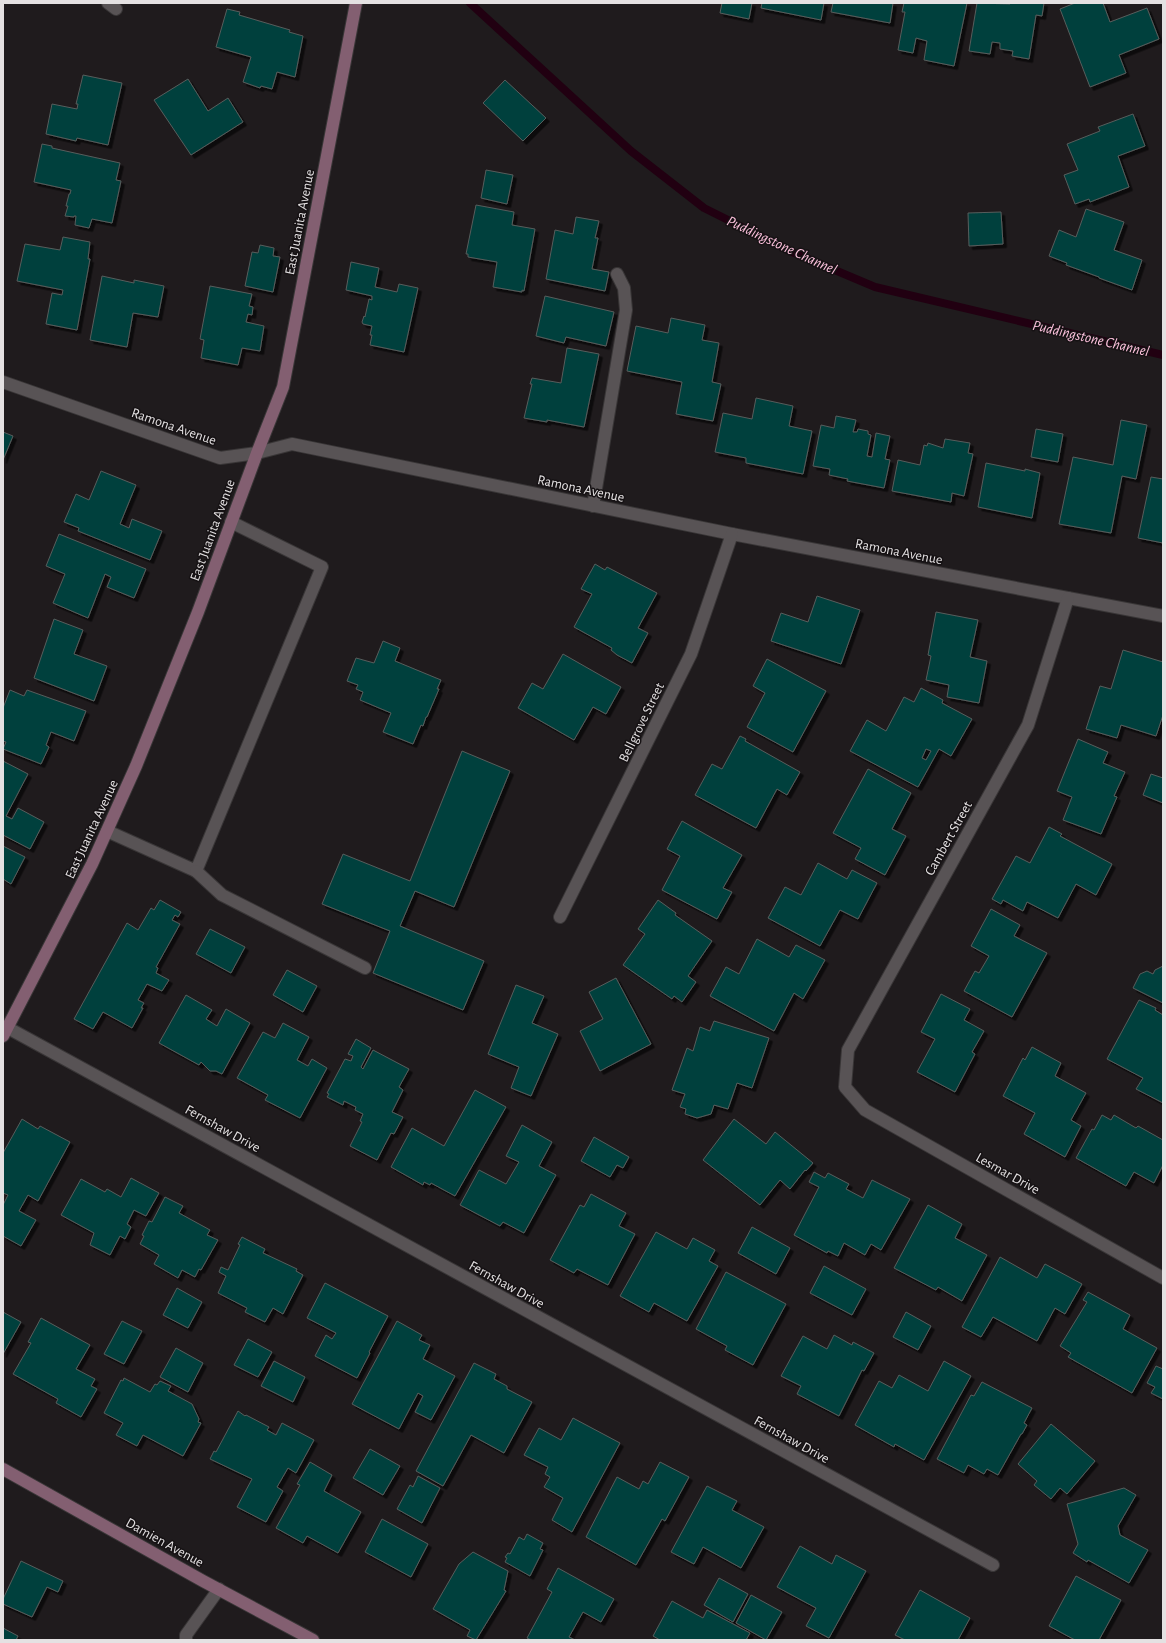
<svg xmlns="http://www.w3.org/2000/svg" width="1166" height="1643" font-family="'Alegreya Sans',sans-serif">
  <defs>
    <filter id="shadow"><feDropShadow dx="3.5" dy="3.5" stdDeviation="0" flood-color="#0009"/></filter>
  </defs>
  <rect width="100%" height="100%" fill="#1f1b1d"/>
  <g fill="none" stroke-linecap="round" stroke-linejoin="round">
    <polyline stroke="#210011" stroke-width="8" points="470,3 631,151 704,208 792,252 875,287 1163,355"/>
  </g>
  <g fill="#00403d" stroke="#575d5c" fill-rule="evenodd" filter="url(#shadow)">
    <polygon points="722,3 752,3 749,19 720,13"/>
    <polygon points="762,3 824,3 821,20 761,8"/>
    <polygon points="833,3 893,3 890,23 831,12"/>
    <polygon points="904,3 967,3 954,66 924,60 927,41 916,38 913,53 898,50 905,12 902,12"/>
    <polygon points="977,3 1010,4 1011,3 1044,3 1042,16 1036,15 1029,59 1012,56 1013,51 1000,49 1000,43 992,42 990,54 969,51"/>
    <polygon points="1075,3 1103,3 1110,22 1147,8 1159,39 1119,55 1126,73 1090,87 1060,9"/>
    <polygon points="227,9 240,12 239,15 290,30 289,32 303,36 295,77 277,72 272,89 261,86 260,88 243,82 251,57 216,47"/>
    <polygon points="83,75 122,83 108,145 77,138 76,141 46,134 52,104 77,109 78,104 76,104"/>
    <polygon points="188,79 208,111 228,98 243,122 191,155 154,100"/>
    <polygon points="505,80 546,118 523,141 483,103"/>
    <polygon points="1133,114 1145,146 1118,156 1129,187 1090,202 1089,199 1075,204 1064,175 1078,170 1067,144 1100,131 1098,127"/>
    <polygon points="42,144 52,146 52,148 120,163 116,180 121,181 112,223 92,219 89,228 75,225 76,216 74,216 74,217 65,216 68,206 66,206 69,194 70,194 71,190 34,182"/>
    <polygon points="486,170 513,175 507,204 481,198"/>
    <polygon points="476,205 514,212 512,225 535,229 524,291 522,290 522,292 493,287 497,262 468,257 468,254 466,254"/>
    <polygon points="1086,209 1124,222 1114,250 1142,260 1132,290 1099,278 1099,277 1066,265 1067,263 1049,256 1059,230 1076,237"/>
    <polygon points="1001,212 1003,244 969,246 968,213"/>
    <polygon points="576,217 599,221 595,238 598,238 592,269 609,272 605,291 546,279 555,230 573,234"/>
    <polygon points="63,237 90,242 88,259 90,259 77,330 46,324 52,293 62,295 63,290 17,281 25,244 60,250"/>
    <polygon points="260,245 274,248 273,256 280,257 273,292 245,286 252,252 258,253"/>
    <polygon points="351,262 379,268 375,287 397,292 399,284 418,288 404,352 370,345 372,335 370,335 372,326 363,324 362,322 364,316 365,317 369,299 372,300 372,296 346,290"/>
    <polygon points="102,276 134,283 134,280 164,286 158,317 133,313 127,347 90,340"/>
    <polygon points="210,286 252,294 249,306 253,307 252,315 248,314 246,322 264,326 260,351 242,348 238,365 201,358 204,340 200,339"/>
    <polygon points="545,296 614,312 606,346 566,337 564,343 536,336"/>
    <polygon points="671,318 705,325 702,340 719,343 712,382 721,384 713,421 676,414 682,382 627,371 636,326 668,333"/>
    <polygon points="567,348 599,354 584,427 547,420 547,422 524,418 532,384 530,384 532,378 561,383"/>
    <polygon points="756,398 793,406 789,426 812,431 803,474 746,463 746,458 715,452 723,413 752,419"/>
    <polygon points="836,416 856,420 853,432 857,432 858,429 868,431 868,434 871,435 867,456 872,457 876,433 890,436 885,459 890,460 884,488 847,481 848,479 829,475 830,469 813,466 821,425 834,428"/>
    <polygon points="1121,420 1147,425 1136,479 1122,476 1111,533 1059,524 1073,457 1113,465"/>
    <polygon points="1036,429 1063,434 1058,462 1031,457"/>
    <polygon points="3,432 13,436 3,460"/>
    <polygon points="945,439 970,443 968,453 973,454 964,496 952,493 951,502 892,491 898,460 920,465 924,445 927,446 928,443 943,448"/>
    <polygon points="986,463 1025,471 1025,469 1040,473 1032,518 978,507"/>
    <polygon points="101,471 136,485 120,524 129,528 132,519 162,531 150,560 78,531 79,528 64,522 76,494 89,500"/>
    <polygon points="1151,477 1163,479 1163,543 1138,538"/>
    <polygon points="59,534 146,569 134,598 107,587 111,577 105,574 88,618 53,603 65,574 46,566"/>
    <polygon points="595,564 605,570 607,567 657,593 638,628 648,633 632,663 617,655 611,650 612,648 574,627 592,594 581,589"/>
    <polygon points="817,596 860,610 841,664 771,641 781,613 808,622"/>
    <polygon points="936,612 978,620 970,657 987,661 979,703 947,697 949,685 926,680 931,656 928,655"/>
    <polygon points="54,619 83,630 74,654 107,666 94,701 34,678"/>
    <polygon points="383,641 400,648 395,661 441,680 437,689 439,689 427,717 426,717 423,726 421,725 413,744 383,732 391,713 360,700 363,692 356,689 358,685 347,681 356,658 374,663"/>
    <polygon points="1123,650 1163,662 1163,715 1156,736 1121,725 1117,738 1086,729 1100,686 1111,689"/>
    <polygon points="563,654 621,687 606,714 593,707 574,740 518,708 532,683 543,689"/>
    <polygon points="767,659 826,691 793,752 747,727 765,693 753,686"/>
    <path d="M 921,688 L 943,700 L 942,703 L 972,719 L 951,756 L 939,749 L 918,787 L 850,751 L 867,720 L 886,731 L 904,697 L 914,702 ZM 926,749 L 931,751 L 926,760 L 922,758 Z"/>
    <polygon points="10,690 24,696 27,690 86,711 74,741 51,732 46,745 49,747 41,764 3,749 6,742 3,741 3,708"/>
    <polygon points="740,736 746,739 745,741 800,772 787,795 777,789 756,828 695,795 712,764 722,769"/>
    <polygon points="1078,739 1108,752 1103,763 1125,772 1114,796 1117,797 1101,834 1063,820 1072,797 1057,791"/>
    <polygon points="462,751 510,771 454,907 415,891 400,926 484,961 463,1010 373,973 390,931 322,904 343,854 410,881"/>
    <polygon points="3,761 28,774 6,816 12,819 18,808 44,822 30,849 3,835"/>
    <polygon points="868,769 911,793 892,829 906,836 885,875 855,859 861,848 833,833"/>
    <polygon points="1151,774 1163,778 1163,803 1143,795"/>
    <polygon points="682,821 742,855 723,888 732,892 717,919 662,890 680,856 667,849"/>
    <polygon points="1049,827 1062,834 1060,836 1112,864 1096,895 1076,884 1058,918 1027,902 1023,911 1003,900 1001,904 992,899 1016,856 1030,863"/>
    <polygon points="3,846 25,857 11,884 3,879"/>
    <polygon points="818,863 847,879 852,870 877,883 858,919 840,910 820,946 768,918 785,887 801,895"/>
    <polygon points="160,900 181,912 178,917 175,915 172,920 180,924 156,967 158,968 156,973 169,980 162,991 147,984 138,1000 144,1003 141,1008 143,1008 132,1028 103,1012 93,1029 74,1019 127,923 138,930 151,908 154,910"/>
    <polygon points="658,900 676,913 675,915 712,941 688,976 696,982 682,1002 674,996 672,999 623,965 645,934 638,929"/>
    <polygon points="991,909 1020,925 1014,936 1047,953 1012,1017 964,991 975,971 979,973 989,956 971,946"/>
    <polygon points="210,929 245,947 231,973 196,954"/>
    <polygon points="757,939 789,957 796,945 825,960 803,999 794,993 774,1031 710,996 726,967 739,974"/>
    <polygon points="1163,966 1163,1003 1133,988 1140,974 1147,971 1153,974 1155,970"/>
    <polygon points="287,970 317,986 303,1012 273,995"/>
    <polygon points="616,978 651,1044 600,1071 580,1031 603,1019 589,992"/>
    <polygon points="516,985 544,996 532,1023 558,1034 531,1096 511,1088 519,1067 488,1054"/>
    <polygon points="941,994 970,1009 964,1020 984,1031 972,1052 975,1054 955,1092 917,1072 935,1039 921,1032"/>
    <polygon points="186,995 212,1010 206,1019 217,1026 226,1009 250,1023 222,1074 216,1071 210,1071 201,1062 199,1065 159,1043"/>
    <polygon points="1139,1000 1156,1008 1155,1010 1163,1015 1163,1103 1136,1089 1143,1078 1107,1059"/>
    <polygon points="714,1021 769,1038 752,1088 737,1083 728,1109 714,1105 711,1114 697,1118 685,1114 686,1109 680,1107 685,1094 672,1090 687,1048 693,1051 700,1027 710,1031"/>
    <polygon points="283,1023 309,1037 297,1060 308,1066 312,1059 327,1068 300,1118 265,1100 268,1095 237,1078 263,1032 275,1038"/>
    <polygon points="356,1039 371,1048 361,1067 363,1069 373,1050 409,1069 399,1087 403,1090 392,1112 403,1117 394,1134 391,1133 377,1160 350,1146 362,1122 360,1121 363,1114 355,1110 356,1107 344,1101 343,1105 327,1097 329,1094 327,1093 345,1059 351,1061 353,1056 348,1054"/>
    <polygon points="1032,1047 1061,1063 1055,1076 1086,1093 1071,1120 1081,1126 1065,1157 1024,1134 1035,1113 1003,1096 1023,1058 1025,1060"/>
    <polygon points="475,1090 506,1107 455,1196 431,1183 430,1185 424,1182 423,1185 391,1167 412,1128 444,1146"/>
    <polygon points="1102,1115 1111,1120 1114,1115 1136,1128 1138,1126 1163,1140 1163,1165 1154,1183 1134,1172 1126,1186 1076,1158 1092,1129 1094,1130"/>
    <polygon points="22,1119 38,1129 40,1126 70,1142 38,1201 28,1195 19,1211 36,1220 21,1246 3,1236 3,1205 8,1195 3,1193 3,1153"/>
    <polygon points="734,1119 766,1144 775,1132 813,1163 806,1171 805,1170 790,1189 780,1180 760,1205 703,1160"/>
    <polygon points="522,1125 552,1142 539,1166 556,1175 524,1233 503,1222 500,1226 460,1205 479,1170 506,1184 519,1162 506,1156"/>
    <polygon points="594,1137 629,1157 623,1168 617,1165 610,1177 581,1161"/>
    <polygon points="814,1172 825,1178 828,1173 849,1184 846,1189 863,1198 872,1180 910,1199 881,1250 871,1244 865,1255 844,1243 838,1256 828,1251 827,1253 794,1235 819,1187 809,1182"/>
    <polygon points="131,1178 159,1193 146,1216 134,1210 127,1224 131,1227 125,1239 120,1236 110,1255 90,1245 94,1233 61,1215 81,1179 105,1192 107,1189 121,1197"/>
    <polygon points="591,1194 626,1213 619,1226 635,1234 608,1285 577,1269 574,1273 550,1260 580,1205 584,1207"/>
    <polygon points="165,1197 183,1206 179,1213 210,1230 207,1235 218,1240 201,1270 199,1269 195,1277 182,1270 178,1278 154,1264 159,1255 140,1244 144,1236 142,1235 149,1221 152,1222"/>
    <polygon points="928,1205 962,1224 955,1238 987,1255 962,1301 938,1287 936,1290 894,1268"/>
    <polygon points="752,1227 790,1248 776,1274 738,1253"/>
    <polygon points="656,1232 687,1249 693,1238 715,1250 709,1261 718,1266 687,1321 654,1303 649,1312 620,1296"/>
    <polygon points="242,1237 265,1249 263,1253 297,1269 296,1271 303,1275 283,1314 273,1308 265,1322 245,1312 247,1308 218,1293 226,1276 219,1272 221,1267 228,1270 240,1245 238,1244"/>
    <polygon points="1000,1257 1037,1278 1045,1264 1082,1284 1065,1314 1055,1308 1037,1341 993,1317 981,1337 962,1327"/>
    <polygon points="824,1266 866,1289 852,1315 810,1293"/>
    <polygon points="726,1272 786,1304 753,1365 725,1350 727,1346 696,1329"/>
    <polygon points="325,1283 388,1316 369,1352 370,1353 357,1378 315,1356 326,1335 332,1339 336,1333 307,1318"/>
    <polygon points="177,1288 202,1302 188,1328 163,1315"/>
    <polygon points="1088,1292 1130,1315 1123,1329 1157,1348 1132,1393 1068,1357 1071,1353 1060,1346 1087,1302 1083,1300"/>
    <polygon points="3,1312 21,1322 3,1354"/>
    <polygon points="906,1312 931,1326 918,1350 893,1337"/>
    <polygon points="41,1318 90,1345 76,1369 95,1379 91,1386 97,1389 81,1417 56,1403 58,1399 13,1374 31,1343 28,1342"/>
    <polygon points="122,1321 142,1331 124,1364 104,1354"/>
    <polygon points="397,1321 422,1335 419,1340 430,1345 423,1359 455,1376 431,1420 415,1412 423,1396 418,1393 399,1429 352,1404"/>
    <polygon points="834,1335 852,1345 853,1342 874,1353 864,1371 862,1370 839,1416 797,1394 801,1386 781,1376 803,1336 827,1349"/>
    <polygon points="248,1339 272,1352 258,1377 234,1365"/>
    <polygon points="176,1348 203,1363 188,1392 160,1377"/>
    <polygon points="274,1361 305,1377 293,1402 261,1386"/>
    <polygon points="944,1361 971,1376 924,1460 895,1444 894,1447 855,1425 879,1381 892,1388 899,1375 928,1391"/>
    <polygon points="474,1363 496,1374 494,1379 507,1386 507,1389 532,1402 504,1453 471,1435 443,1486 416,1471"/>
    <polygon points="1156,1366 1163,1369 1163,1399 1151,1393 1155,1387 1147,1383"/>
    <polygon points="124,1378 150,1392 155,1384 157,1385 160,1381 171,1386 168,1391 192,1404 199,1419 198,1422 201,1423 183,1456 143,1435 137,1446 116,1435 123,1423 104,1413 121,1380 123,1381"/>
    <polygon points="982,1382 1032,1408 1024,1423 1027,1425 1022,1434 1021,1434 998,1475 987,1469 984,1474 968,1465 964,1473 937,1459 971,1395 974,1396"/>
    <polygon points="238,1411 245,1416 246,1415 269,1427 267,1430 276,1435 282,1423 314,1440 296,1473 288,1468 277,1487 283,1491 266,1522 237,1507 252,1479 210,1459 214,1451 216,1452"/>
    <polygon points="573,1418 620,1443 572,1532 552,1520 563,1498 544,1487 550,1477 545,1474 548,1467 524,1455 539,1428 561,1440"/>
    <polygon points="1051,1424 1095,1461 1067,1494 1060,1488 1051,1499 1034,1485 1037,1481 1018,1464"/>
    <polygon points="370,1449 400,1466 383,1495 353,1478"/>
    <polygon points="310,1462 332,1475 324,1491 361,1512 338,1553 307,1536 303,1543 276,1528 300,1485 297,1484"/>
    <polygon points="660,1462 689,1477 665,1521 662,1519 636,1565 586,1537 617,1477 639,1489 643,1481 648,1484"/>
    <polygon points="418,1476 440,1488 422,1523 397,1509 410,1485 413,1487"/>
    <polygon points="707,1486 737,1501 732,1510 764,1527 741,1568 703,1547 694,1564 671,1552"/>
    <polygon points="1124,1488 1136,1495 1118,1526 1120,1535 1148,1550 1129,1583 1088,1560 1087,1562 1073,1553 1078,1544 1067,1504"/>
    <polygon points="382,1519 428,1544 411,1577 365,1552"/>
    <polygon points="527,1534 543,1543 540,1549 543,1550 530,1576 505,1562 507,1558 505,1557 508,1553 510,1554 519,1537 524,1540"/>
    <polygon points="800,1546 832,1564 836,1555 866,1571 829,1638 806,1626 816,1608 777,1587"/>
    <polygon points="473,1552 508,1571 504,1590 506,1591 476,1640 467,1636 470,1630 433,1609 459,1564"/>
    <polygon points="21,1561 63,1581 58,1592 47,1587 32,1617 3,1604 3,1599"/>
    <polygon points="558,1568 614,1599 601,1622 583,1612 569,1637 575,1640 531,1640 527,1638 552,1592 547,1589"/>
    <polygon points="1076,1576 1121,1600 1099,1640 1075,1640 1049,1626"/>
    <polygon points="719,1578 748,1594 733,1622 704,1605"/>
    <polygon points="920,1590 970,1618 958,1640 905,1640 895,1635"/>
    <polygon points="751,1595 782,1612 766,1640 736,1623"/>
    <polygon points="672,1601 703,1618 707,1610 750,1633 746,1640 660,1640 653,1636"/>
    <polygon points="3,1628 18,1636 16,1640 3,1640"/>
  </g>
  <g fill="none" stroke-linecap="round" stroke-linejoin="round">
    <g stroke="#393637" stroke-width="14">
      <g id="lane">
        <polyline points="593,506 626,310 624,288 617,274"/>
        <polyline points="107,831 196,871 322,567 231,522"/>
        <polyline points="196,871 222,895 365,968"/>
        <polyline points="186,1640 186,1635 219,1589"/>
      </g>
    </g>
    <g stroke="#393637" stroke-width="14">
      <g id="street">
        <polyline points="108,3 116,9"/>
        <polyline points="3,382 220,458 257,453 292,444 732,534 1163,616"/>
        <polyline points="1068,598 1028,725 848,1050 845,1087 865,1110 1163,1278"/>
        <polyline points="560,917 691,654 732,534"/>
        <polyline points="8,1028 993,1565"/>
      </g>
    </g>
    <g stroke="#393637" stroke-width="14">
      <g id="secondary">
        <polyline points="3,1036 92,864 136,766 198,612 257,453 283,387 356,3"/>
        <polyline points="3,1469 203,1581 313,1640"/>
      </g>
    </g>
    <use href="#lane" stroke="#585355" stroke-width="12"/>
    <use href="#street" stroke="#585355" stroke-width="12"/>
    <use href="#secondary" stroke="#835f71" stroke-width="12"/>
  </g>
  <g text-anchor="middle" stroke-width="3" stroke-linejoin="round" paint-order="stroke">
    <g font-size="14" fill="#e4e1e2" stroke="#161214">
      <text transform="translate(299 222) rotate(-79)" y="5">East Juanita Avenue</text>
      <text transform="translate(174 426) rotate(19)" y="5">Ramona Avenue</text>
      <text transform="translate(581 488) rotate(12)" y="5">Ramona Avenue</text>
      <text transform="translate(212 530) rotate(-70)" y="5">East Juanita Avenue</text>
      <text transform="translate(899 551) rotate(11)" y="5">Ramona Avenue</text>
      <text transform="translate(641 722) rotate(-64)" y="5">Bellgrove Street</text>
      <text transform="translate(91 829) rotate(-65)" y="5">East Juanita Avenue</text>
      <text transform="translate(948 838) rotate(-61)" y="5">Cambert Street</text>
      <text transform="translate(223 1128) rotate(29)" y="5">Fernshaw Drive</text>
      <text transform="translate(1008 1173) rotate(29)" y="5">Lesmar Drive</text>
      <text transform="translate(507 1284) rotate(29)" y="5">Fernshaw Drive</text>
      <text transform="translate(792 1439) rotate(29)" y="5">Fernshaw Drive</text>
      <text transform="translate(165 1542) rotate(29)" y="5">Damien Avenue</text>
    </g>
    <g font-size="15" font-style="italic" fill="#fdc2dd" stroke="#161214">
      <text transform="translate(782 245) rotate(25)" y="5">Puddingstone Channel</text>
      <text transform="translate(1091 338) rotate(13)" y="5">Puddingstone Channel</text>
    </g>
  </g>
  <rect width="1166" height="1643" fill="none" stroke="#e4e1e2" stroke-width="8"/>
</svg>
